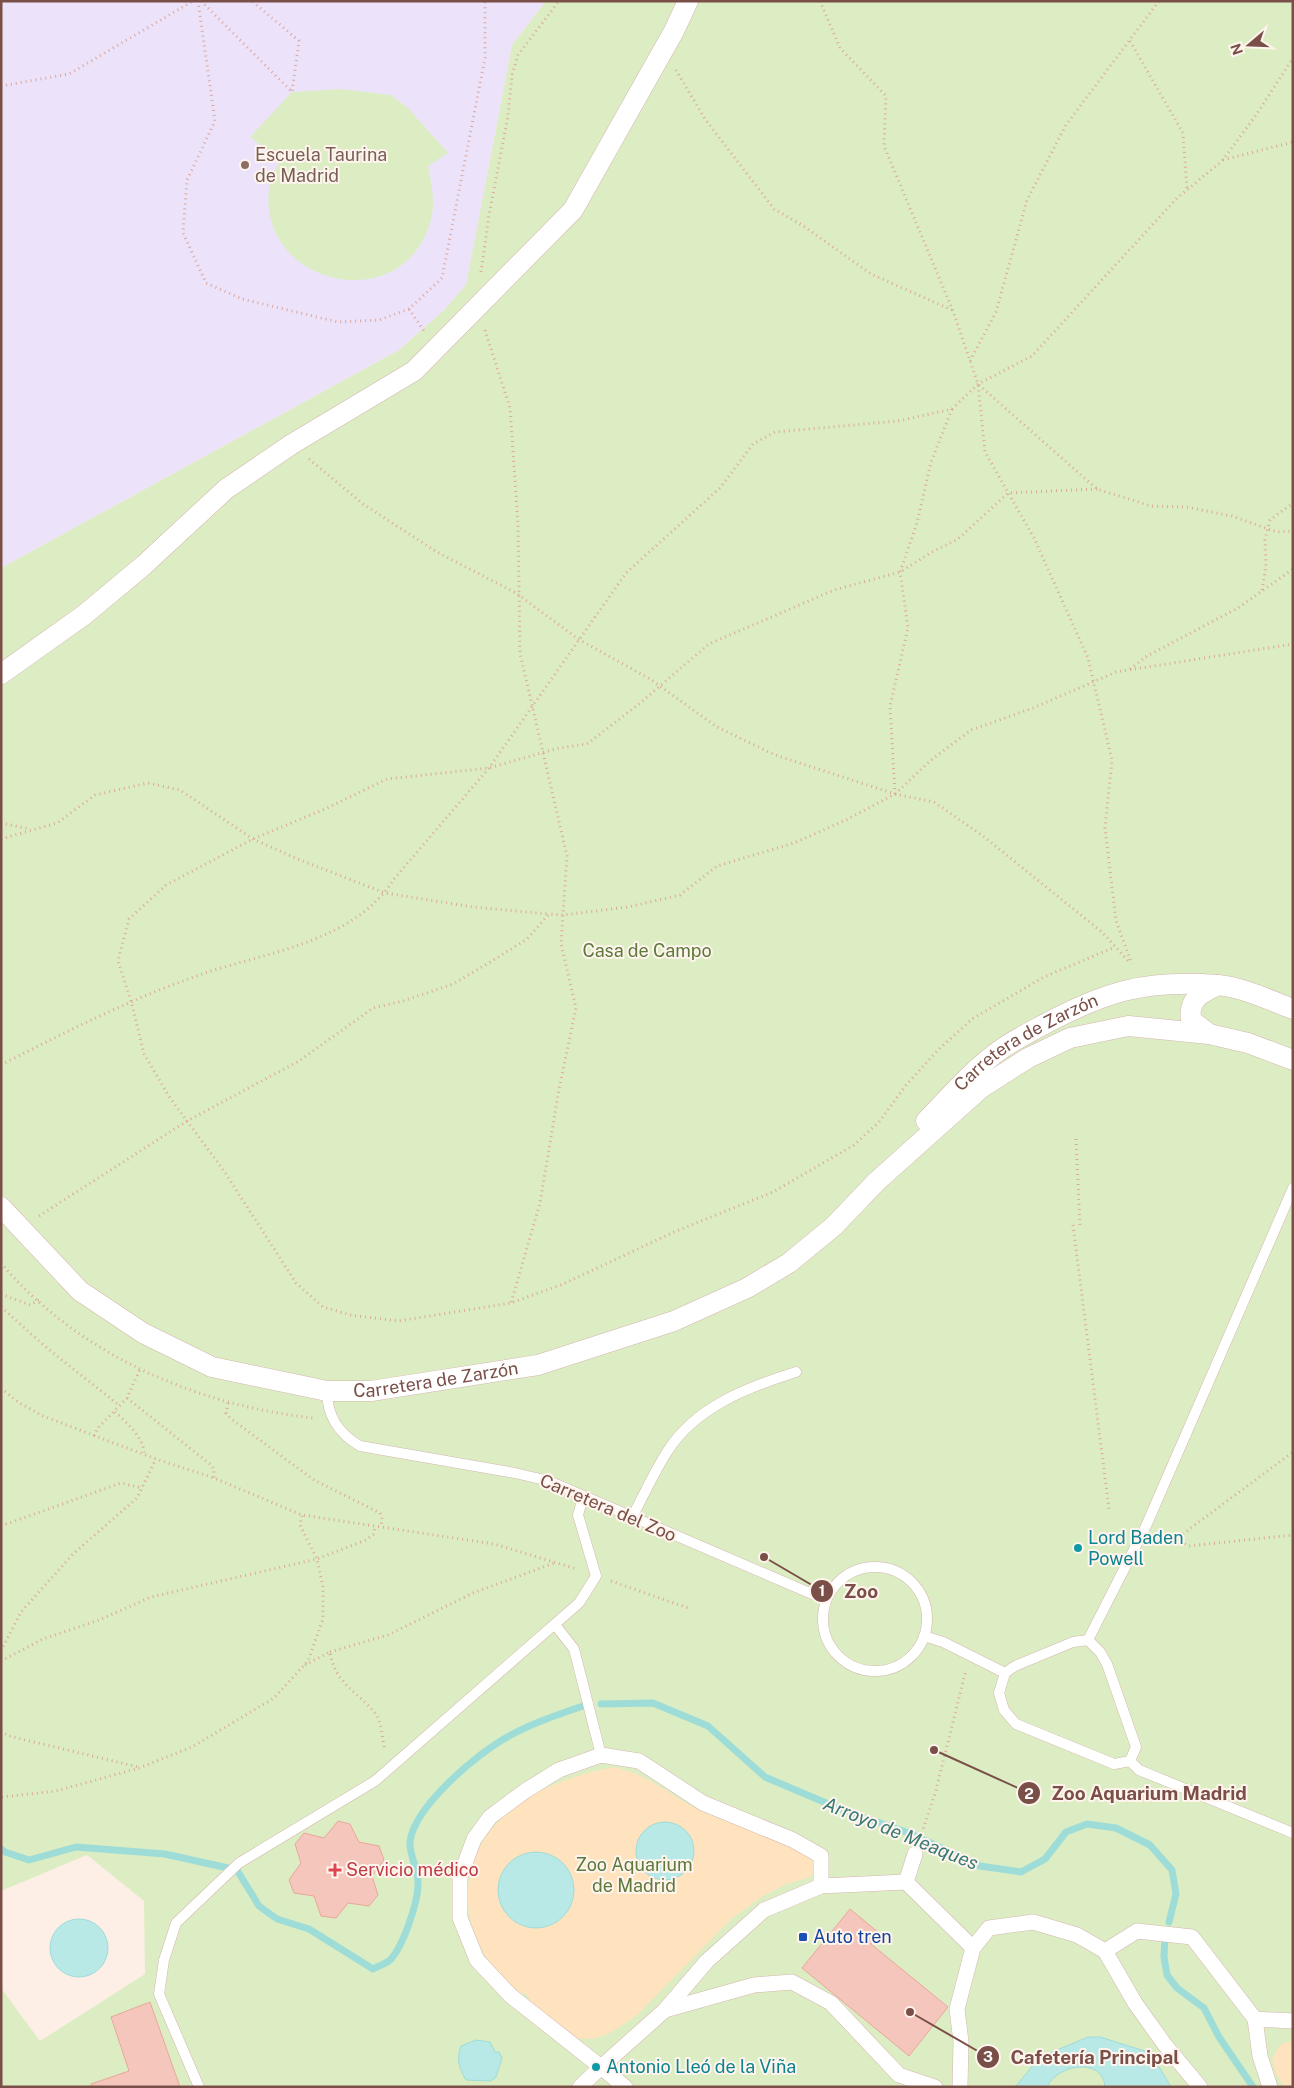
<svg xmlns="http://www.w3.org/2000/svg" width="1294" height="2088" font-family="'Public Sans',sans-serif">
  <rect width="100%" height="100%" fill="#feefe6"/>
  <polygon fill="#ece3fa" points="1,1 546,1 512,45 466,286 444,310 399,350 1,568"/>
  <g fill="#ddedc3">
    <polygon points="546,1 1293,1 1293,2087 1,2087 1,1988 40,2041 145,1974 144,1901 87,1855 1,1891 1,568 399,350 444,310 466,285 512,45"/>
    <path d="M 341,89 L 391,95 L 408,108 L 448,153 L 428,166 C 431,182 435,198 432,215 C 409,321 257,287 269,189 C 270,179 276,169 280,160 L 250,137 L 292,92 Z"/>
  </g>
  <g fill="#ffe3bf">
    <path d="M 614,1767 C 651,1776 667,1794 699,1810 C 737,1829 786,1835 817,1865 L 815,1872 L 808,1878 L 786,1884 L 763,1896 L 732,1918 L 636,2016 L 608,2034 L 593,2039 L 574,2038 L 533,2007 L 526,1993 L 521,1994 C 510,1983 498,1973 489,1961 C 475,1943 467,1915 468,1893 C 472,1814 546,1780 614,1767 Z"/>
    <polygon points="1293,2040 1293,2087 1285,2087 1276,2074 1272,2059 1280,2045"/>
  </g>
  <g fill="#b9e9e6" stroke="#9edcd8">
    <circle cx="665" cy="1851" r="29"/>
    <circle cx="536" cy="1890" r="38"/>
    <circle cx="79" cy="1948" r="29"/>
    <path d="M 1088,2037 L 1100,2037 L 1151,2053 L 1171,2087 L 1105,2087 C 1103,2056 1056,2065 1047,2087 L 1016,2086 L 1040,2057 Z"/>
    <path d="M 476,2040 L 490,2042 L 495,2052 L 499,2052 L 502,2058 L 496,2077 L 491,2081 L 466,2080 C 459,2068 456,2059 461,2046 Z"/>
  </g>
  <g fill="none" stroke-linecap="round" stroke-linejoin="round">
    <g stroke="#9edcd8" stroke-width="7">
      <polyline points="601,1704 653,1703 708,1726 765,1777 845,1811 909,1833 980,1866 1021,1872 1045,1859 1066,1832 1087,1824 1116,1828 1150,1845 1172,1870 1176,1894 1169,1922"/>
      <path d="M 1,1849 L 5,1852 L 29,1860 L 76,1847 L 165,1854 L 237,1870 L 259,1906 L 277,1919 L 309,1929 L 373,1969 C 378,1966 386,1964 390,1960 C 403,1947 419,1900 418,1882 C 418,1869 409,1854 410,1842 C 414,1806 479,1752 509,1736 C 533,1723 557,1715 583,1706"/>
      <polyline points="1165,1936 1164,1957 1167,1975 1177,1988 1204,2008 1219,2037 1253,2087"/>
    </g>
  </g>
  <g fill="#f5c6bc" stroke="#e9a79b">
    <polygon points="338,1821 350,1824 359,1842 379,1846 384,1860 372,1876 378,1895 369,1906 348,1903 336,1918 321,1916 314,1896 294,1893 289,1880 301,1863 295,1844 304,1833 324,1838"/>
    <polygon points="850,1909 879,1933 871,1944 948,2007 909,2056 802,1968"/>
    <polygon points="150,2002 180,2087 92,2087 91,2084 129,2071 111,2017"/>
  </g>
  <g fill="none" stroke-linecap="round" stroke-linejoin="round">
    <g stroke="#d4b6ae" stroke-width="11">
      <g id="service">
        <path d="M 327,1391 C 327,1416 338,1433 360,1446 L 515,1473 L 549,1481 L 826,1600"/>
        <path d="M 632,1517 C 644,1495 654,1472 667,1452 C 695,1407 748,1387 796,1372"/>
        <circle cx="875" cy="1619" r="52"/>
        <polyline points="556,1626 574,1649 601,1755"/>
        <polyline points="924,1636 943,1642 1005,1673"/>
        <polyline points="1088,1640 1146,1526 1293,1188"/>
        <polygon points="1088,1640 1100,1652 1107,1664 1136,1747 1130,1761 1114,1764 1016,1724 1004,1710 999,1693 1005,1673 1015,1666 1073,1642"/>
        <polyline points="1130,1761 1139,1770 1293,1833"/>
        <polyline points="199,2087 159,1994 164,1960 176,1923 239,1863 375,1781 579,1603 596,1576 578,1515 583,1497"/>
      </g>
    </g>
    <g stroke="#d4b6ae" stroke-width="16">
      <g id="pedestrian">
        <polyline points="906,1882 973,1948 989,1928 1033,1922 1077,1935 1105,1951 1137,1931 1192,1937 1255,2019"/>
        <polyline points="821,1886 764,1910 707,1961 665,2010 601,2067 511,1996 477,1960 460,1918 460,1877 474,1839 490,1817 525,1791 559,1770 601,1755 639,1761 703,1803 793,1840 821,1856 821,1886 906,1882 915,1854"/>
        <polyline points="1105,1951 1135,2003 1165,2045 1200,2087"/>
        <polyline points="665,2010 754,1985 792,1982 831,2003 899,2075 935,2087"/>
        <polyline points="580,2087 601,2067 625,2087"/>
        <polyline points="960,2087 961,2042 957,2009 973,1948"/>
        <polyline points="1270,2087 1260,2056 1255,2019 1293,2021"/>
      </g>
    </g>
    <g stroke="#d4b6ae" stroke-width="21">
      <g id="minor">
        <polyline points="1,674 84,615 144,565 226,489 292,444 414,371 573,210 674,31 688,1"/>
        <path d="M 1209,1034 L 1191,1020 C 1188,999 1201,993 1218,985"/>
        <path id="s1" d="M 926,1121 C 950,1096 975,1067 1003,1048 C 1016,1039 1030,1032 1043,1025 C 1104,992 1146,979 1217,985 C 1243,987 1269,1000 1293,1009"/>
        <path id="s2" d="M 1,1207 L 80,1291 L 143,1333 L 212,1367 L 327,1391 L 371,1391 L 538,1365 L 674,1321 L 747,1288 L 789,1263 L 834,1226 L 876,1182 L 981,1088 L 1028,1058 L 1070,1038 L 1128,1026 L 1149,1028 L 1209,1034 L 1248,1043 L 1293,1060"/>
      </g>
    </g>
    <g stroke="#dba89e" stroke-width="3" stroke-dasharray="1 4" stroke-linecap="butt">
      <polyline points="198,1 215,121 187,180 183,233 206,283 242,299 338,322 379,320 409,309 442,278 485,58 485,1"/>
      <polyline points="201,1 292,92 299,41 252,1"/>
      <polyline points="820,1 840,48 886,96 884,146 953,311 978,384 985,452 1034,538 1088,658 1112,760 1105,828 1116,921 1132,964"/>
      <polyline points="1130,41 1183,133 1187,189"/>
      <polyline points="676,70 705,119 774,209 805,227 871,274 952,310"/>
      <polyline points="1,86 69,74 193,1"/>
      <polyline points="1223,160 1293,142"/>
      <polyline points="481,272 489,215 508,116 512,75 518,55 559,1"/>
      <polyline points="409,309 424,331"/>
      <polyline points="485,330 510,408 518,525 520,653 567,856 561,944 576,1008 559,1089 540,1203 511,1303"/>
      <polyline points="970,361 996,312 1027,200 1066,125 1159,1"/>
      <polyline points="979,385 1097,489 1151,506 1186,507 1232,516 1277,532 1293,531"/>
      <polyline points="309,459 363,504 437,552 516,593 578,639 650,679 717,727 775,755 895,794 934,802 983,836 1102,932 1130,963"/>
      <polyline points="1097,489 1008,493 958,539 932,552 900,572 834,590 709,644 639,704 587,744 559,748 489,768 387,779 325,809 253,839 166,885 129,919 118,961 131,1001 144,1054 170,1098 224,1171 296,1283 323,1307 350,1315 398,1321 511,1303 563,1284 674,1232 773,1192 854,1145 879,1122 907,1084 938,1050 972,1019 1044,977 1115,947"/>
      <polyline points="1262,590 1266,566 1265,540 1270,520 1293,503"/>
      <polyline points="1130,669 1147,656 1238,608 1293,569"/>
      <polyline points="895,794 890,706 908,628 900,572 917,523 931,462 952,409"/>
      <polyline points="1,823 30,829"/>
      <polyline points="1,839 57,823 95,795 148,783 180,790 253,839 300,860 385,893 473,907 548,914"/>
      <path d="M 1,1065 C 44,1043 87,1021 131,1002 C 155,991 180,982 205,973 C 269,952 355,941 394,879 L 489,768 L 626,573 L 720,488 L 753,444 L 775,432 L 898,421 L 952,409 L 978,384 L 1032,356 L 1177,198 L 1222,161 L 1256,115 L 1293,58"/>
      <polyline points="1076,1139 1080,1225"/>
      <polyline points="39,1216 187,1121 299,1061 373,1008 403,1001 453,984 492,961 527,939 549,914 563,915 628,907 680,895 717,866 794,843 846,820 895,794 931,760 971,730 1033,708 1116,672 1293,644"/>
      <polyline points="1073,1225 1109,1509"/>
      <path d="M 1,1263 C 77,1354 198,1406 314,1418"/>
      <polyline points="1,1294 30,1305 39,1300"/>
      <polyline points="1,1307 47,1348 120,1406"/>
      <polyline points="1,1388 18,1402 43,1416 156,1459 214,1478 302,1515 494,1544 577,1569"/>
      <polyline points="127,1398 211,1465 214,1469 214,1478"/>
      <polyline points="228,1403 226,1413 230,1418 314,1480 380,1513 382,1517 381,1527"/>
      <path d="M 115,1412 C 126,1422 144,1438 144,1453"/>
      <polyline points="94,1436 97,1429 127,1398 140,1369"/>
      <polyline points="1,1526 121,1483 142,1488"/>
      <polyline points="1161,1532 1176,1539 1293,1452"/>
      <polyline points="1176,1539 1189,1546 1293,1535"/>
      <polyline points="611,1581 691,1609"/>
      <polyline points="1,1651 21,1612 73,1554 137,1498 156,1459"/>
      <polyline points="330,1652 388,1635 473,1593 557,1562"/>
      <polyline points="1,1661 43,1639 99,1620 151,1597 317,1559 366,1540 374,1534 375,1526"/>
      <path d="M 305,1665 L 330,1652 C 335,1684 357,1691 375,1713 C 382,1721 382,1740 385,1750"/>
      <polyline points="1,1731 9,1736 138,1767"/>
      <polyline points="2,1797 56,1791 139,1768 192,1747 274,1698 308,1661 323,1619 323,1587 317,1559 300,1525 302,1515"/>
      <polyline points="920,1838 935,1794 966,1670"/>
    </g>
    <use href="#service" stroke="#fff" stroke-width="10"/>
    <use href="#pedestrian" stroke="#fff" stroke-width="15"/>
    <use href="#minor" stroke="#fff" stroke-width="20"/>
  </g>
  <circle fill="#8d6e63" stroke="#fff5ee" stroke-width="2" cx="245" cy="165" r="5"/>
  <g fill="#0f9aa8" stroke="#fff5ee" stroke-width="2">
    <circle cx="1078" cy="1548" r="5"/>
    <circle cx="596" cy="2067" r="5"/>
  </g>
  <path fill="#e0444e" stroke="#fff5ee" stroke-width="2" d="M332.5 1862.5h5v5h5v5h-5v5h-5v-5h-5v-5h5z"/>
  <rect fill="#1a4fb4" stroke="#fff5ee" stroke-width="2" x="798" y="1932" width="10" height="10" rx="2.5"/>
  <g text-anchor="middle" stroke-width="4" stroke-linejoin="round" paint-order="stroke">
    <g font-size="18" fill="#785e54" stroke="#fff5ee" text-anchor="start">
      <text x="255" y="161">Escuela Taurina<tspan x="255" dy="21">de Madrid</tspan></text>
    </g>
    <g font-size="18" fill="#5d7a3c" stroke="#fff5ee">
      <text x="647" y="957">Casa de Campo</text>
      <text x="634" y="1871">Zoo Aquarium<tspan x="634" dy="21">de Madrid</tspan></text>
    </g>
    <g font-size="18" fill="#7a4f48" stroke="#fff5ee">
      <text dy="6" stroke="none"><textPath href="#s1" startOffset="129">Carretera de Zarzón</textPath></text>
      <text dy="6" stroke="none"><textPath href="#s2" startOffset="495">Carretera de Zarzón</textPath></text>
      <text transform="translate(608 1508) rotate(23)" y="6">Carretera del Zoo</text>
    </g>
    <g font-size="18" fill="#0d838f" stroke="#fff5ee" text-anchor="start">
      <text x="1088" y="1544">Lord Baden<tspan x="1088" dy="21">Powell</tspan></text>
      <text x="606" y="2073">Antonio Lleó de la Viña</text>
    </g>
    <g font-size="18" fill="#be3a42" stroke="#fff5ee" text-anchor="start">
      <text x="346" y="1876">Servicio médico</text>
    </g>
    <g font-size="18" fill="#164399" stroke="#fff5ee" text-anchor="start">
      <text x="813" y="1943">Auto tren</text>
    </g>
    <g font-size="19" font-style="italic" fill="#387975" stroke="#fff5ee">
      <text transform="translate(901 1833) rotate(22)" y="7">Arroyo de Meaques</text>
    </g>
  </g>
  <path fill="none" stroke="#7a4f48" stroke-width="2" d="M764 1557L822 1591M934 1750L1029 1793M910 2012L988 2057"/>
  <g fill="#7a4f48" stroke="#fff5ee" stroke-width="2">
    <circle cx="764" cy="1557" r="5"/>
    <circle cx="934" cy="1750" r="5"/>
    <circle cx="910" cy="2012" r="5"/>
    <circle cx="822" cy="1591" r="12"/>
    <circle cx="1029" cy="1793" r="12"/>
    <circle cx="988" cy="2057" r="12"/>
  </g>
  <g font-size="15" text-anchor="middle" font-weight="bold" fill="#fff">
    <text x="822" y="1596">1</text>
    <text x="1029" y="1799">2</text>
    <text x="988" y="2062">3</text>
  </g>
  <g font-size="19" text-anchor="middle" font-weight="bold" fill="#7a4f48" stroke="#fff5ee" stroke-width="4" stroke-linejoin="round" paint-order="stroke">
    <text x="861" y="1598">Zoo</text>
    <text x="1149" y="1800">Zoo Aquarium Madrid</text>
    <text x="1095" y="2064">Cafetería Principal</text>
  </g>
  <rect width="1294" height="2088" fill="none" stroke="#7a4f48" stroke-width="5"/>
  <g transform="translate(1249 45) rotate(251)" stroke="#fff5ee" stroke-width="4" paint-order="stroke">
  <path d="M0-4L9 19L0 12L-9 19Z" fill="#7a4f48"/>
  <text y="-8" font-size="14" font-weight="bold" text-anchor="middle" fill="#7a4f48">N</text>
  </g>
</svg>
